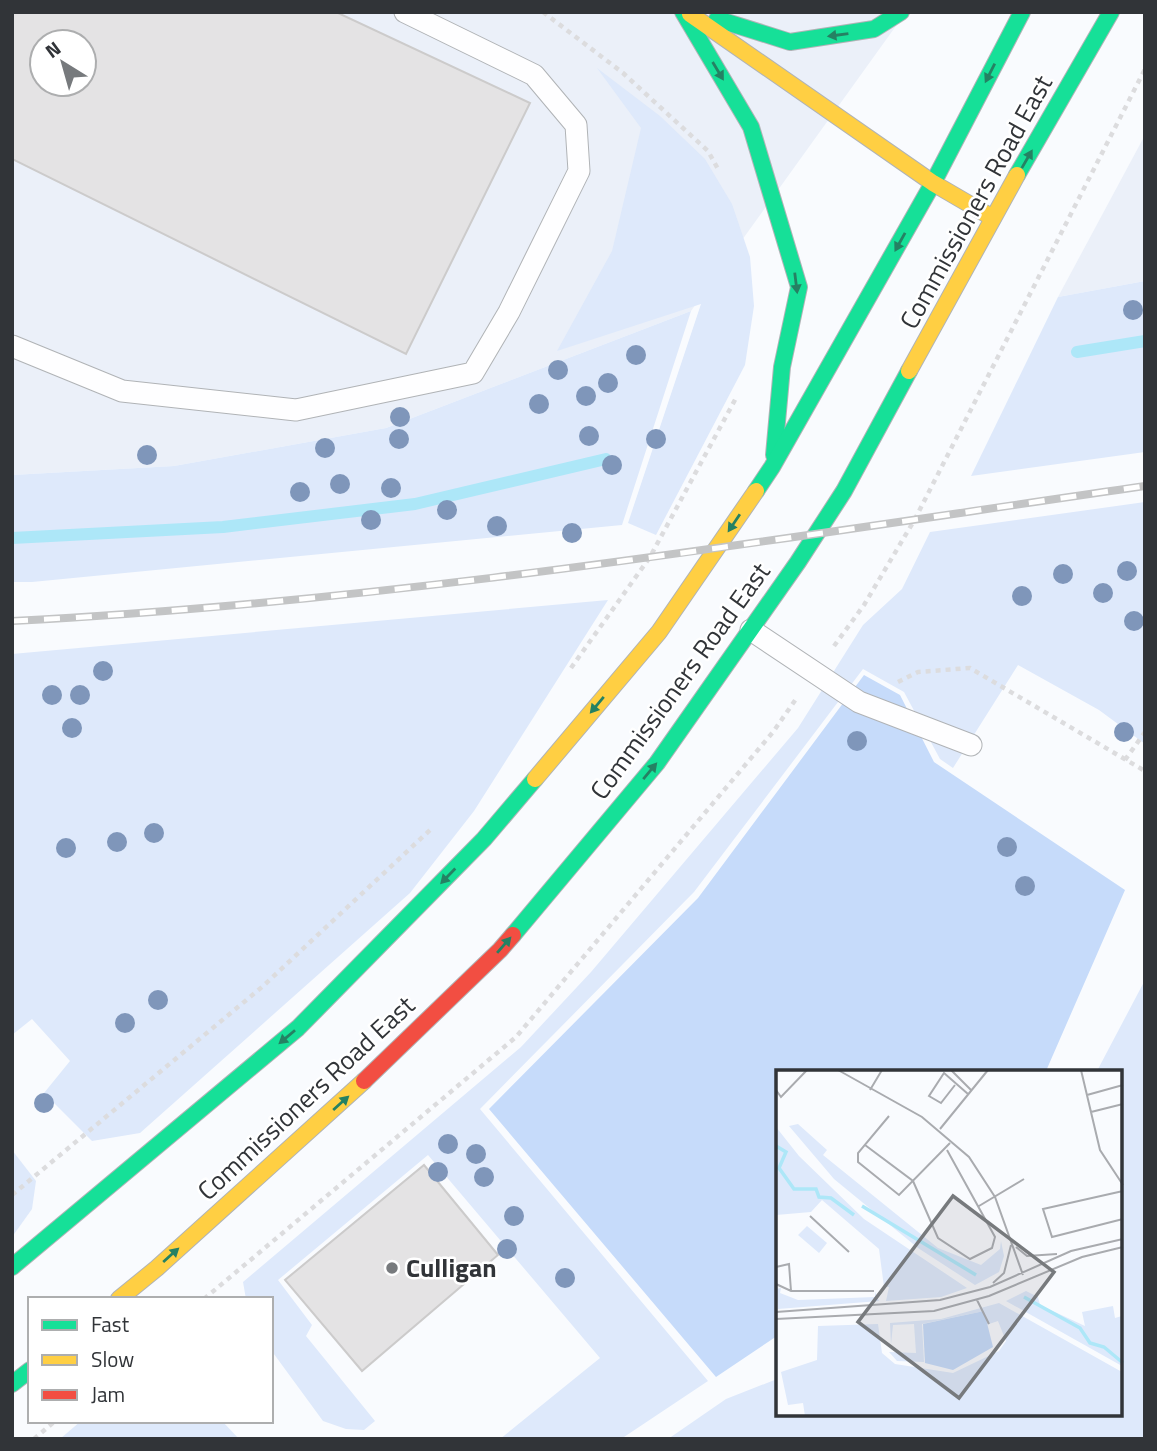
<svg xmlns="http://www.w3.org/2000/svg" width="1157" height="1451" font-family="'Titillium Web',sans-serif">
  <rect width="100%" height="100%" fill="#f9fbfe"/>
  <g fill="#ebf0f9" fill-rule="evenodd">
    <path d="M 12,12 L 906,12 L 691,311 L 386,428 L 174,466 L 12,475 ZM 42,42 L 84,42 L 84,84 L 42,84 Z"/>
    <polygon points="1145,135 1145,281 1058,297"/>
  </g>
  <g fill="#dee9fb">
    <polygon points="597,68 660,116 705,159 732,204 750,257 754,306 745,365 656,535 628,523 701,304 557,351 612,251 641,128"/>
    <polygon points="1145,281 1145,452 971,476 1058,297"/>
    <polygon points="691,311 622,525 32,582 12,582 12,475 174,466 386,428"/>
    <polygon points="1145,502 1145,744 1099,710 1018,665 953,768 940,759 904,692 863,669 694,892 480,1109 708,1381 621,1439 500,1439 600,1358 428,1155 278,1280 312,1325 306,1336 375,1421 364,1430 346,1429 323,1421 271,1350 271,1299 246,1299 243,1282 521,1047 591,972 798,728 863,625 902,589 930,532"/>
    <polygon points="608,600 474,811 410,893 140,1133 92,1141 44,1093 70,1061 32,1019 12,1035 12,654"/>
    <polygon points="1145,980 1145,1439 668,1439 726,1399 777,1379 777,1414 1120,1414 1120,1071 1097,1071"/>
    <polygon points="12,1150 36,1181 32,1209 12,1237"/>
    <polygon points="81,1421 222,1421 239,1439 60,1439"/>
  </g>
  <polygon fill="#c6dbfa" points="864,675 900,695 934,762 1125,890 1046,1071 777,1071 777,1336 716,1377 489,1109 698,898"/>
  <g fill="none" stroke-linecap="round" stroke-linejoin="round">
    <g stroke="#ade7f8" stroke-width="12">
      <polyline points="1077,352 1145,341"/>
      <polyline points="12,538 223,527 415,504 606,459"/>
    </g>
  </g>
  <g fill="#e4e3e4" stroke="#cccbcb" stroke-width="2" fill-rule="evenodd">
    <path d="M 12,12 L 336,12 L 530,103 L 406,354 L 12,159 ZM 42,42 L 84,42 L 84,84 L 42,84 Z"/>
    <polygon points="424,1165 498,1255 362,1371 285,1280"/>
  </g>
  <g fill="none" stroke-linecap="round" stroke-linejoin="round">
    <g stroke="#b0b3b6" stroke-width="23">
      <g id="lane">
        <polyline points="12,346 122,391 296,410 473,373 509,312 579,171 576,125 534,75 405,12"/>
        <polyline points="751,630 859,702 971,745"/>
      </g>
    </g>
    <g stroke="#b0b3b6" stroke-width="18">
      <g id="fast">
        <polyline points="683,12 751,127 799,287 782,367 774,455"/>
        <polyline points="717,19 790,42 874,29 901,12"/>
        <polyline points="1017,175 1111,12"/>
        <polyline points="756,491 772,467 933,183 1022,12"/>
        <polyline points="513,935 657,763 798,562 844,491 909,371"/>
        <polyline points="12,1267 298,1028 484,839 535,779"/>
        <polyline points="12,1384 30,1370"/>
      </g>
    </g>
    <g stroke="#b0b3b6" stroke-width="18">
      <g id="slow">
        <polyline points="690,14 933,183 993,218"/>
        <polyline points="909,371 1017,175"/>
        <polyline points="535,779 659,632 756,491"/>
        <polyline points="119,1299 157,1268 364,1081"/>
      </g>
    </g>
    <g stroke="#b0b3b6" stroke-width="18">
      <polyline id="jam" points="364,1081 500,950 513,935"/>
    </g>
    <g stroke="#dcdcde" stroke-width="4.5" stroke-dasharray="5 5" stroke-linecap="butt">
      <polyline points="543,12 623,73 708,151 718,169"/>
      <polyline points="834,646 864,605 915,519 1145,69"/>
      <polyline points="571,668 650,557 736,398"/>
      <polyline points="898,682 918,672 970,668 1145,771"/>
      <polyline points="1125,760 1145,732"/>
      <polyline points="12,1195 262,987 430,830"/>
      <polyline points="204,1299 516,1037 773,732 796,699"/>
      <polyline points="34,1439 55,1421"/>
    </g>
    <use href="#lane" stroke="#fefeff" stroke-width="21"/>
    <use href="#fast" stroke="#16e098" stroke-width="16"/>
    <use href="#slow" stroke="#ffcf43" stroke-width="16"/>
    <use href="#jam" stroke="#f24e42" stroke-width="16"/>
    <g stroke="#c3c4c5" stroke-width="8">
      <path id="rail" d="M 12,621 C 392,602 769,540 1145,486"/>
    </g>
    <use href="#rail" stroke="#fff" stroke-width="5" stroke-dasharray="16" stroke-linecap="butt"/>
  </g>
  <g fill="#7f96ba">
    <circle cx="1133" cy="310" r="10"/>
    <circle cx="636" cy="355" r="10"/>
    <circle cx="558" cy="370" r="10"/>
    <circle cx="608" cy="383" r="10"/>
    <circle cx="586" cy="396" r="10"/>
    <circle cx="539" cy="404" r="10"/>
    <circle cx="400" cy="417" r="10"/>
    <circle cx="589" cy="436" r="10"/>
    <circle cx="399" cy="439" r="10"/>
    <circle cx="656" cy="439" r="10"/>
    <circle cx="325" cy="448" r="10"/>
    <circle cx="147" cy="455" r="10"/>
    <circle cx="612" cy="465" r="10"/>
    <circle cx="340" cy="484" r="10"/>
    <circle cx="391" cy="488" r="10"/>
    <circle cx="300" cy="492" r="10"/>
    <circle cx="447" cy="510" r="10"/>
    <circle cx="371" cy="520" r="10"/>
    <circle cx="497" cy="526" r="10"/>
    <circle cx="572" cy="533" r="10"/>
    <circle cx="1127" cy="571" r="10"/>
    <circle cx="1063" cy="574" r="10"/>
    <circle cx="1103" cy="593" r="10"/>
    <circle cx="1022" cy="596" r="10"/>
    <circle cx="1134" cy="621" r="10"/>
    <circle cx="103" cy="671" r="10"/>
    <circle cx="52" cy="695" r="10"/>
    <circle cx="80" cy="695" r="10"/>
    <circle cx="72" cy="728" r="10"/>
    <circle cx="1124" cy="732" r="10"/>
    <circle cx="857" cy="741" r="10"/>
    <circle cx="154" cy="833" r="10"/>
    <circle cx="117" cy="842" r="10"/>
    <circle cx="1007" cy="847" r="10"/>
    <circle cx="66" cy="848" r="10"/>
    <circle cx="1025" cy="886" r="10"/>
    <circle cx="158" cy="1000" r="10"/>
    <circle cx="125" cy="1023" r="10"/>
    <circle cx="44" cy="1103" r="10"/>
    <circle cx="448" cy="1144" r="10"/>
    <circle cx="476" cy="1154" r="10"/>
    <circle cx="438" cy="1172" r="10"/>
    <circle cx="484" cy="1177" r="10"/>
    <circle cx="514" cy="1216" r="10"/>
    <circle cx="507" cy="1249" r="10"/>
    <circle cx="565" cy="1278" r="10"/>
  </g>
  <defs><path id="oneway-solid" d="M-6-.8H1V-3.2L6.5 0L1 3.2V.8H-6Z" transform="scale(1.75)"/></defs>
  <g fill="#258163">
    <use href="#oneway-solid" transform="translate(838 35) rotate(172)"/>
    <use href="#oneway-solid" transform="translate(718 71) rotate(59)"/>
    <use href="#oneway-solid" transform="translate(990 73) rotate(117)"/>
    <use href="#oneway-solid" transform="translate(1027 159) rotate(-60)"/>
    <use href="#oneway-solid" transform="translate(900 242) rotate(119)"/>
    <use href="#oneway-solid" transform="translate(796 283) rotate(83)"/>
    <use href="#oneway-solid" transform="translate(734 523) rotate(124)"/>
    <use href="#oneway-solid" transform="translate(597 705) rotate(130)"/>
    <use href="#oneway-solid" transform="translate(650 771) rotate(-50)"/>
    <use href="#oneway-solid" transform="translate(448 876) rotate(134)"/>
    <use href="#oneway-solid" transform="translate(504 945) rotate(-49)"/>
    <use href="#oneway-solid" transform="translate(287 1037) rotate(140)"/>
    <use href="#oneway-solid" transform="translate(341 1103) rotate(-42)"/>
    <use href="#oneway-solid" transform="translate(171 1255) rotate(-42)"/>
  </g>
  <circle fill="#777a7d" stroke="#fff" stroke-width="2.5" cx="392" cy="1268" r="7"/>
  <g text-anchor="middle" stroke-width="5" stroke-linejoin="round" paint-order="stroke">
    <g font-size="26" fill="#313438" stroke="#fff">
      <text transform="translate(976 202) rotate(-61)" y="9">Commissioners Road East</text>
      <text transform="translate(680 681) rotate(-54)" y="9">Commissioners Road East</text>
      <text transform="translate(306 1098) rotate(-43)" y="9">Commissioners Road East</text>
    </g>
    <g font-size="26" font-weight="bold" fill="#313438" stroke="#fff" text-anchor="start">
      <text x="406" y="1277">Culligan</text>
    </g>
  </g>
  <g transform="translate(776 1070)">
    <rect width="346" height="346" fill="#f9fbfe"/>
    <path d="M 22,54 L 51,80 L 47,85 L 162,178 L 205,195 L 224,179 L 225,171 L 228,186 L 223,202 L 199,215 L 142,178 L 58,109 L 13,56 ZM 0,57 L 23,86 L 88,149 L 191,218 L 165,227 L 110,231 L 113,217 L 108,217 L 103,179 L 46,130 L 35,142 L 0,145 ZM 31,156 L 51,173 L 43,183 L 22,165 ZM 5,218 L 4,223 L 22,230 L 99,227 L 99,222 L 103,231 L 2,239 L 0,219 ZM 250,221 L 262,227 L 264,235 L 309,256 L 306,242 L 337,236 L 339,248 L 346,246 L 346,296 L 230,231 ZM 223,233 L 346,302 L 346,346 L 29,346 L 27,333 L 12,335 L 5,302 L 41,290 L 42,256 L 102,254 L 106,283 L 119,294 L 177,303 L 223,281 L 230,271 L 222,251 L 210,255 L 208,241 L 146,254 L 148,292 L 121,291 L 113,282 L 140,283 L 138,254 L 117,255 L 115,274 L 114,253 L 165,249 Z" fill="#dee9fb"/>
    <path d="M 208,241 L 217,277 L 177,300 L 149,293 L 147,254 Z" fill="#c6dbfa"/>
    <path fill="none" stroke="#ade7f8" stroke-width="3.5" d="M 0,76 L 10,82 L 3,98 L 18,119 L 40,119 L 43,127 L 55,128 L 78,145M 86,136 L 200,205M 248,227 L 304,258 L 314,273 L 328,277 L 347,293"/>
    <path fill="none" stroke="#a9abaf" stroke-width="2" d="M 62,0 L 146,47 L 193,87 L 219,127 L 247,205M 175,0 L 195,20M 305,0 L 324,80 L 347,115M 179,15 L 165,33 L 153,26 L 168,3 L 192,24M 0,20 L 5,27 L 31,0M 94,20 L 106,0M 311,25 L 347,15M 315,42 L 347,34M 113,46 L 82,83 L 82,92 L 123,125 L 174,73M 164,59 L 212,0M 89,75 L 137,111 L 162,168 L 194,189 L 216,178 L 219,167 L 171,80M 347,121 L 267,139 L 276,167 L 347,149M 203,136 L 248,109M 34,146 L 73,182M 240,177 L 251,186 L 281,184M 0,197 L 13,194 L 15,221M 217,213 L 228,203 L 235,175M 0,214 L 15,221 L 98,221M 201,230 L 213,254M 0,242 L 164,230 L 214,217 L 295,181 L 347,169M 0,249 L 158,241 L 213,226 L 306,187 L 347,177"/>
    <path fill="#777a7d" fill-opacity="0.15" stroke="#777a7d" stroke-width="3.5" d="M 177,126 L 278,202 L 183,328 L 82,252 Z"/>
    <rect width="346" height="346" fill="none" stroke="#313438" stroke-width="3.5"/>
  </g>
  <rect width="1157" height="1451" fill="none" stroke="#313438" stroke-width="28"/>
  <rect x="28" y="1297" width="245" height="126" fill="#ffffff" stroke="#adaeaf" stroke-width="2"/>
  <rect x="42" y="1320" width="35" height="10" fill="#16e098" stroke="#adaeaf" stroke-width="2"/>
  <text x="91" y="1332" font-size="21" fill="#313438">Fast</text>
  <rect x="42" y="1355" width="35" height="10" fill="#ffcf43" stroke="#adaeaf" stroke-width="2"/>
  <text x="91" y="1367" font-size="21" fill="#313438">Slow</text>
  <rect x="42" y="1390" width="35" height="10" fill="#f24e42" stroke="#adaeaf" stroke-width="2"/>
  <text x="91" y="1402" font-size="21" fill="#313438">Jam</text>
  <g transform="translate(63 63) rotate(323)"><circle r="33" fill="#ffffff" stroke="#adaeaf" stroke-width="2"/>
  <path d="M0-5L12 26L0 18L-12 26Z" fill="#777a7d"/>
  <text y="-10" font-size="19" font-weight="bold" text-anchor="middle" fill="#313438">N</text>
  </g>
</svg>
